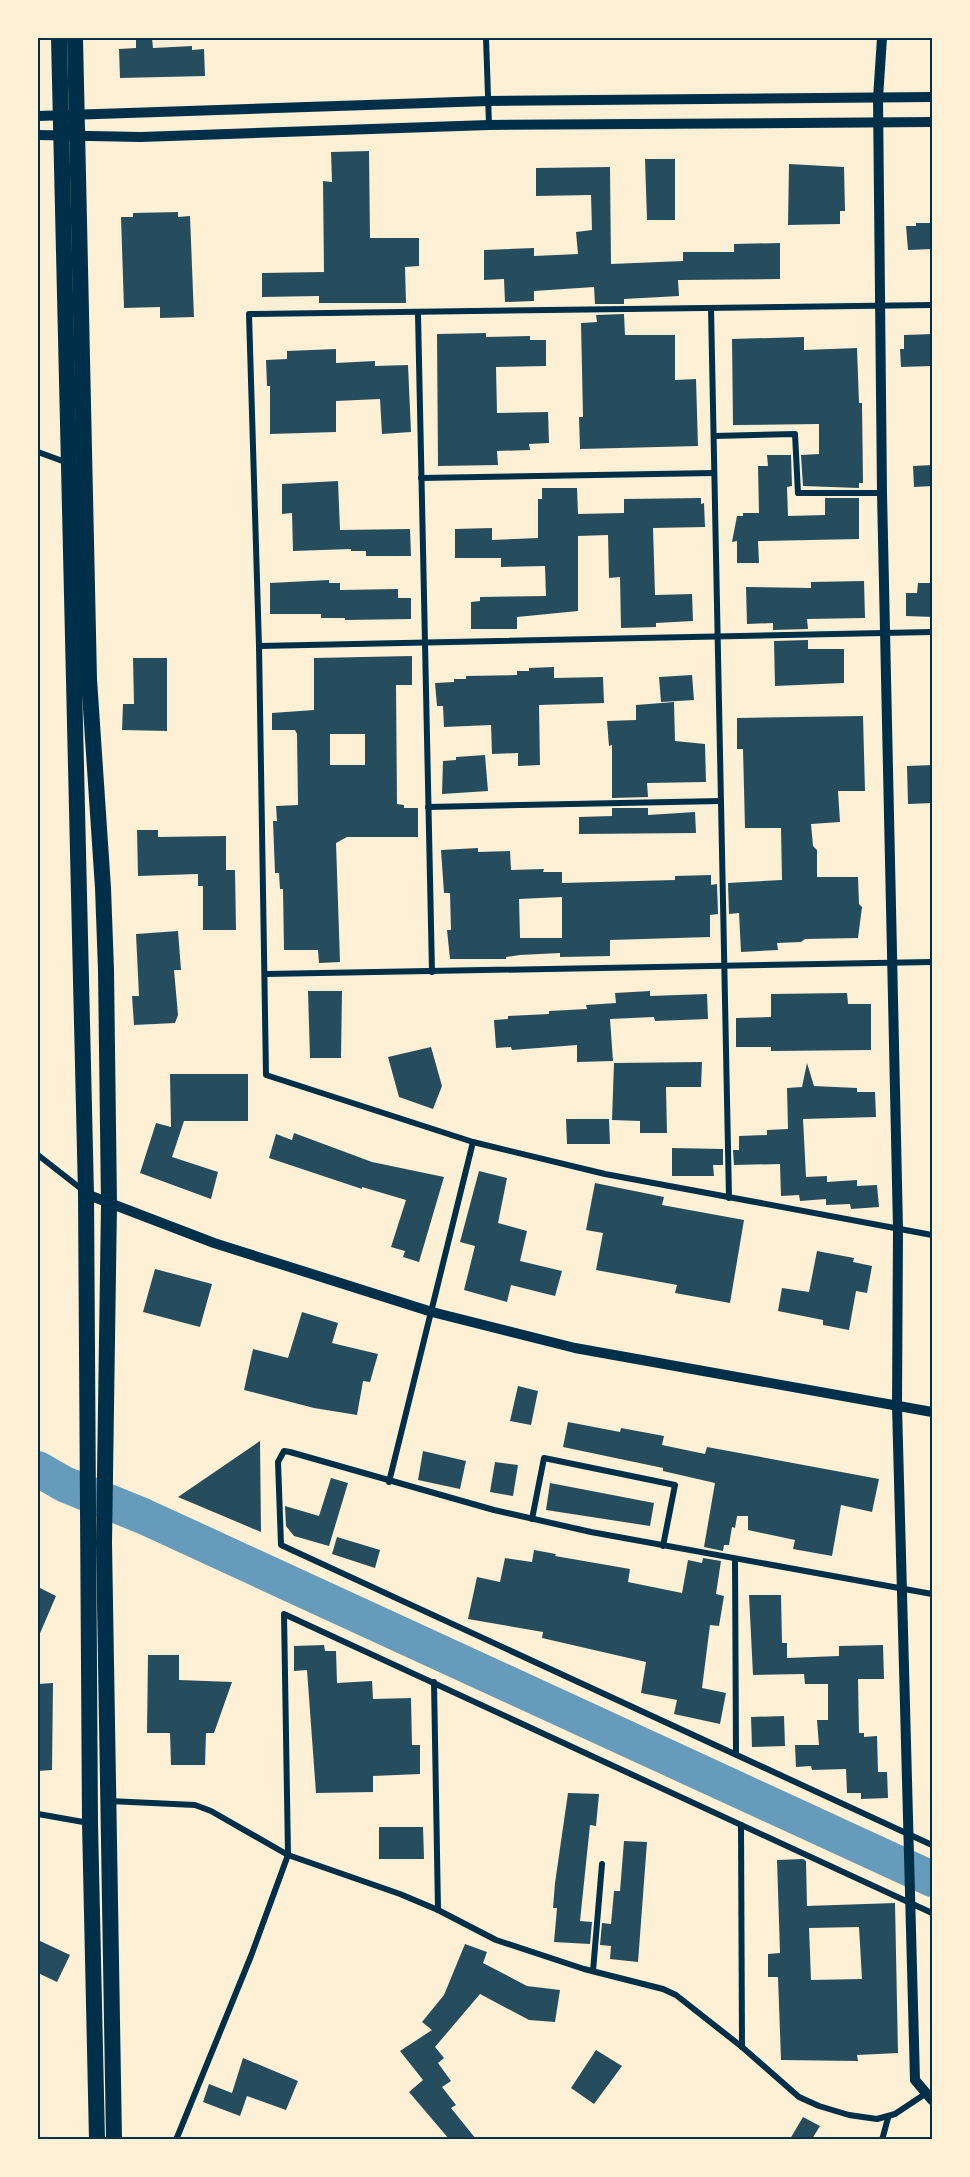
<svg xmlns="http://www.w3.org/2000/svg" width="970" height="2177" font-family="'Asap Condensed',sans-serif">
  <rect width="100%" height="100%" fill="#fdf0d5"/>
  <g fill="none" stroke-linecap="round" stroke-linejoin="round">
    <polyline stroke="#669bbc" stroke-width="36" points="38,1469 64,1484 143,1516 932,1879"/>
  </g>
  <g fill="#264d5e" fill-rule="evenodd">
    <polygon points="136,38 152,38 153,48 192,46 192,50 204,49 205,76 120,78 119,49 136,48"/>
    <polygon points="369,151 370,238 419,238 419,266 405,267 406,303 319,303 319,296 262,297 262,273 324,272 323,181 332,182 331,152"/>
    <polygon points="645,159 675,159 675,220 647,220"/>
    <polygon points="789,164 844,167 845,211 840,211 840,224 788,225"/>
    <polygon points="610,167 611,264 683,261 683,252 734,252 734,244 780,243 780,279 678,280 679,296 624,299 624,304 595,304 594,287 534,291 534,301 505,302 504,279 484,280 484,250 534,248 534,256 578,254 576,232 592,230 591,195 536,196 536,168"/>
    <polygon points="178,212 178,217 190,216 194,317 160,318 160,307 124,308 121,217 133,217 133,213"/>
    <polygon points="916,223 933,223 933,249 908,250 906,226 916,226"/>
    <polygon points="624,314 625,335 675,335 675,380 696,379 698,446 580,449 579,417 583,417 581,323 597,322 596,315"/>
    <polygon points="486,333 486,337 530,336 530,340 546,340 546,366 496,367 497,413 548,412 549,443 529,444 530,450 497,451 498,465 438,466 437,334"/>
    <polygon points="933,334 933,366 901,367 900,349 904,349 904,335"/>
    <polygon points="804,337 804,350 857,348 859,403 862,403 863,483 859,483 859,488 803,486 801,455 819,454 819,424 733,425 732,339"/>
    <polygon points="336,349 336,363 375,361 375,366 408,365 411,432 382,434 380,399 336,401 336,432 270,434 270,386 267,386 266,360 287,359 287,351"/>
    <polygon points="767,455 791,455 792,486 787,487 788,516 825,515 825,498 859,498 859,539 758,541 759,563 737,563 737,541 732,542 737,516 743,516 743,513 759,513 758,466 768,466"/>
    <polygon points="933,465 933,486 914,487 913,466"/>
    <polygon points="338,481 340,530 410,529 411,556 366,556 366,551 351,551 351,549 293,551 292,513 282,514 282,484"/>
    <polygon points="542,488 577,488 578,514 624,513 624,499 701,498 701,504 704,503 705,527 653,528 655,595 692,594 693,621 656,623 656,627 621,628 620,577 609,578 608,535 578,536 578,611 517,617 517,629 471,629 471,602 480,601 480,597 546,596 545,566 501,567 501,558 455,558 455,529 492,528 492,540 538,538 538,499 542,499"/>
    <polygon points="329,580 329,583 340,583 340,590 398,589 398,598 411,598 411,619 345,620 345,618 321,618 321,614 270,614 270,583"/>
    <polygon points="864,581 865,618 807,619 808,629 773,630 773,623 747,624 746,587 811,588 811,582"/>
    <polygon points="918,583 933,583 933,617 906,616 906,593 917,593"/>
    <polygon points="808,640 808,649 844,649 844,683 775,686 774,641"/>
    <path d="M 412,656 L 412,685 L 396,685 L 397,804 L 404,805 L 404,808 L 418,808 L 418,837 L 347,837 L 336,843 L 340,962 L 319,963 L 318,950 L 284,950 L 283,889 L 280,889 L 279,873 L 275,873 L 273,821 L 277,821 L 276,806 L 298,805 L 297,734 L 295,730 L 272,730 L 272,713 L 314,710 L 314,658 ZM 330,734 L 365,734 L 365,765 L 330,765 Z"/>
    <polygon points="133,658 167,658 167,731 122,730 123,704 134,704"/>
    <polygon points="554,667 554,678 603,677 604,703 539,705 540,765 518,766 518,753 492,754 491,725 444,727 443,706 437,706 435,683 454,682 454,679 466,679 466,676 517,675 517,671 529,671 529,668"/>
    <polygon points="692,675 694,700 661,702 659,677"/>
    <polygon points="674,702 675,741 705,744 706,782 647,783 648,797 612,798 612,745 609,746 607,721 636,720 636,705"/>
    <polygon points="863,716 865,791 838,791 840,822 811,824 813,846 817,850 817,877 858,877 859,904 862,907 858,938 805,939 801,942 777,943 778,950 741,952 739,913 729,914 728,883 782,880 781,828 745,828 743,749 737,749 737,718"/>
    <polygon points="485,755 488,791 442,794 443,761 456,760 456,757"/>
    <polygon points="933,765 933,803 908,804 907,766"/>
    <polygon points="612,808 648,808 648,815 695,812 696,833 579,834 579,817 612,816"/>
    <polygon points="137,830 158,830 158,837 226,836 226,870 235,870 236,930 203,930 203,886 198,886 198,874 138,876"/>
    <path d="M 478,848 L 478,852 L 510,851 L 511,870 L 544,869 L 543,872 L 562,872 L 562,883 L 675,880 L 675,876 L 711,875 L 711,885 L 717,884 L 718,914 L 710,915 L 710,937 L 610,940 L 610,956 L 560,957 L 560,953 L 520,955 L 506,957 L 506,959 L 450,959 L 447,930 L 451,930 L 450,893 L 444,893 L 441,850 ZM 562,897 L 562,938 L 520,938 L 519,899 Z"/>
    <polygon points="178,931 181,970 174,970 178,1015 175,1023 134,1025 132,996 139,996 136,934"/>
    <polygon points="308,991 342,991 341,1058 310,1058"/>
    <polygon points="650,991 650,996 707,994 708,1019 655,1021 654,1017 610,1019 613,1061 577,1062 577,1045 512,1050 511,1047 496,1048 494,1020 508,1019 508,1016 549,1014 549,1011 587,1009 586,1005 616,1003 615,993"/>
    <polygon points="847,993 848,1004 871,1004 871,1050 771,1051 771,1047 736,1047 736,1018 771,1017 771,994"/>
    <polygon points="431,1047 442,1086 433,1109 399,1097 388,1057"/>
    <polygon points="702,1062 701,1087 666,1087 667,1133 640,1133 640,1121 612,1120 614,1063"/>
    <polygon points="807,1063 814,1086 857,1088 857,1092 875,1092 876,1117 803,1119 806,1177 827,1176 827,1182 857,1180 857,1186 877,1185 879,1207 851,1209 850,1204 826,1205 826,1199 800,1201 799,1195 781,1196 780,1164 734,1165 733,1150 739,1150 739,1136 767,1135 767,1130 788,1129 787,1088 802,1087"/>
    <polygon points="170,1074 248,1074 248,1121 184,1121 172,1157 218,1172 211,1199 140,1173 156,1123 171,1127"/>
    <polygon points="566,1119 609,1119 610,1144 567,1144"/>
    <polygon points="294,1133 372,1162 444,1177 419,1262 403,1257 405,1251 391,1247 406,1200 362,1187 362,1189 269,1158 276,1134 292,1140"/>
    <polygon points="672,1148 723,1149 723,1165 713,1165 714,1176 672,1176"/>
    <polygon points="479,1171 507,1178 498,1223 527,1231 520,1261 562,1271 555,1296 511,1285 507,1302 464,1290 475,1246 460,1242"/>
    <polygon points="595,1183 664,1197 662,1205 744,1220 730,1303 675,1293 677,1285 596,1270 603,1233 586,1230"/>
    <polygon points="817,1251 854,1258 853,1262 872,1266 867,1293 856,1291 849,1330 823,1325 823,1320 778,1311 782,1288 809,1292"/>
    <polygon points="155,1269 212,1284 200,1327 143,1312"/>
    <polygon points="302,1312 338,1323 332,1343 378,1354 370,1382 363,1381 357,1415 314,1408 244,1390 253,1349 288,1358"/>
    <polygon points="518,1386 538,1391 531,1425 510,1421"/>
    <polygon points="568,1422 620,1432 621,1428 664,1436 662,1445 705,1454 707,1447 879,1479 872,1512 841,1505 832,1556 793,1549 795,1540 748,1530 748,1516 737,1516 735,1528 732,1527 729,1545 724,1545 723,1551 704,1547 715,1483 663,1471 663,1468 563,1447"/>
    <polygon points="260,1441 261,1532 178,1497"/>
    <polygon points="423,1451 466,1461 460,1489 418,1480"/>
    <polygon points="495,1462 518,1465 513,1496 490,1492"/>
    <polygon points="331,1478 348,1483 329,1546 294,1536 286,1526 285,1506 319,1516"/>
    <polygon points="550,1483 654,1503 650,1526 546,1510"/>
    <polygon points="337,1537 380,1550 375,1568 332,1554"/>
    <polygon points="534,1550 556,1554 555,1556 630,1569 628,1582 682,1593 688,1560 702,1563 703,1558 721,1561 716,1594 724,1596 719,1626 710,1625 702,1688 726,1693 720,1724 674,1714 677,1700 641,1693 646,1662 542,1638 543,1632 468,1619 477,1577 500,1582 505,1558 532,1562"/>
    <polygon points="38,1587 56,1596 38,1638"/>
    <polygon points="749,1595 781,1595 782,1643 787,1643 787,1658 839,1656 839,1646 883,1645 884,1679 858,1679 859,1733 864,1733 864,1737 877,1736 878,1772 887,1772 888,1798 861,1799 861,1793 847,1793 846,1769 812,1770 811,1766 796,1767 795,1745 819,1745 817,1720 828,1720 828,1684 805,1684 804,1674 753,1675"/>
    <polygon points="324,1645 325,1651 336,1651 337,1683 372,1681 373,1699 411,1698 412,1745 420,1745 420,1774 373,1776 373,1792 316,1793 307,1670 294,1671 294,1646"/>
    <polygon points="148,1655 179,1655 179,1680 232,1682 214,1733 206,1733 205,1765 171,1765 170,1733 147,1733"/>
    <polygon points="53,1683 52,1770 38,1771 38,1684"/>
    <polygon points="784,1716 785,1746 752,1747 751,1717"/>
    <polygon points="568,1793 599,1794 596,1826 590,1825 580,1921 592,1922 590,1944 554,1942 557,1908 553,1908 555,1883"/>
    <polygon points="379,1827 423,1827 424,1859 379,1859"/>
    <polygon points="624,1841 647,1842 638,1962 610,1959 611,1946 600,1945 602,1923 611,1924 614,1891 620,1891"/>
    <path d="M 803,1859 L 806,1861 L 807,1906 L 895,1903 L 898,2053 L 857,2055 L 858,2061 L 781,2060 L 778,1977 L 768,1977 L 768,1954 L 780,1953 L 777,1860 ZM 859,1927 L 862,1979 L 811,1980 L 809,1928 Z"/>
    <polygon points="38,1940 70,1955 57,1982 38,1973"/>
    <polygon points="465,1944 487,1952 483,1963 527,1986 560,1990 555,2022 529,2020 480,1994 435,2047 444,2058 438,2063 451,2081 442,2087 456,2105 451,2108 476,2139 449,2139 409,2092 423,2080 400,2051 432,2030 422,2022 444,1995"/>
    <polygon points="596,2050 622,2066 594,2104 571,2088"/>
    <polygon points="243,2058 298,2081 286,2110 247,2096 240,2116 203,2102 209,2084 232,2093"/>
    <polygon points="803,2117 820,2126 812,2139 790,2139"/>
  </g>
  <g fill="none" stroke-linecap="round" stroke-linejoin="round">
    <g stroke="#003049" stroke-width="6">
      <polyline points="486,38 489,125"/>
      <polyline points="932,305 249,314 259,646 266,1075 473,1142 605,1174 932,1235"/>
      <polyline points="711,308 729,1198"/>
      <polyline points="418,314 432,972"/>
      <polyline points="714,436 795,434 798,493 882,493"/>
      <polyline points="38,452 68,463"/>
      <polyline points="421,478 714,473"/>
      <polyline points="259,646 932,632"/>
      <polyline points="428,807 721,801"/>
      <polyline points="266,974 932,962"/>
      <polyline points="38,1155 84,1191"/>
      <polyline points="389,1482 473,1142"/>
      <polyline points="532,1519 544,1458 675,1485 663,1546"/>
      <polyline points="735,1559 736,1754"/>
      <polyline points="932,1594 591,1532 494,1510 290,1452 284,1451 278,1462 281,1545 932,1845"/>
      <polyline points="434,1682 438,1910"/>
      <polyline points="109,1801 195,1805 211,1811 288,1855 400,1894 438,1910 496,1940 584,1969 663,1989 676,1995 742,2047 799,2097 819,2106 849,2115 877,2119 895,2114 925,2094"/>
      <polyline points="38,1814 89,1823"/>
      <polyline points="741,1825 742,2047"/>
      <polyline points="593,1971 602,1864"/>
      <polyline points="176,2140 251,1956 288,1855 284,1614 932,1913"/>
      <polyline points="882,2140 888,2118"/>
    </g>
    <g stroke="#003049" stroke-width="10">
      <polyline points="882,38 878,98 882,493 898,1229 897,1406 915,2080 932,2100"/>
      <polyline points="38,116 488,101 932,97"/>
      <polyline points="38,135 141,137 489,125 932,122"/>
      <polyline points="86,1194 214,1243 432,1312 575,1348 932,1412"/>
    </g>
    <g stroke="#003049" stroke-width="16">
      <polyline points="59,38 86,1194 90,1823 97,2140"/>
      <polyline points="75,38 89,679 103,888 106,970 109,1204 104,1543 114,2140"/>
    </g>
  </g>
  <rect width="970" height="2177" fill="none" stroke="#fdf0d5" stroke-width="78"/>
  <rect x="39" y="39" width="892" height="2099" fill="none" stroke="#003049" stroke-width="2"/>
</svg>
